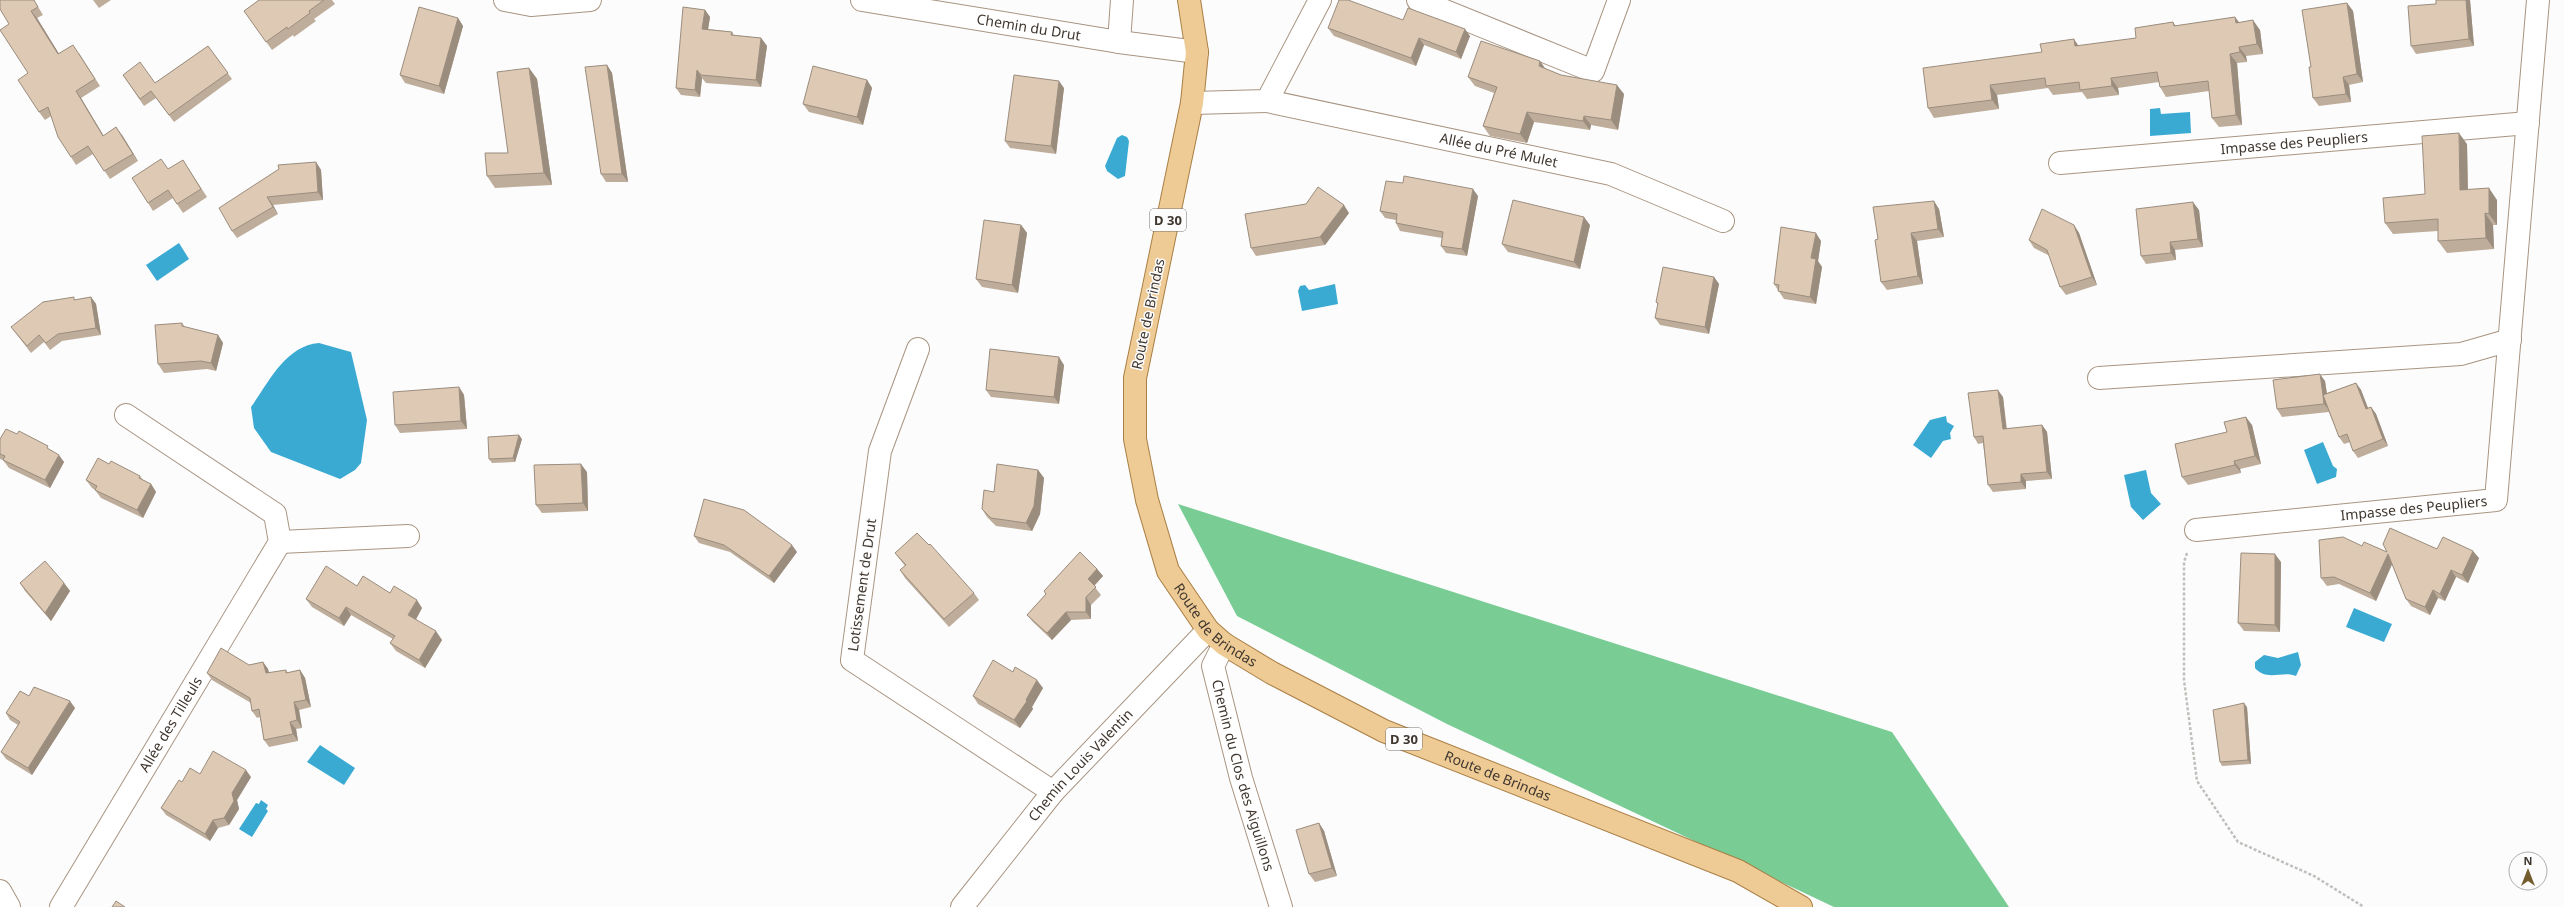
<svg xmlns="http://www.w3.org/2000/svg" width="2564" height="907" font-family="'Noto Sans',sans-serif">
  <rect width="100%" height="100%" fill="#fcfcfc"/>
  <polygon fill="#78cc94" points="1178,504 1892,732 2009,907 1834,907 1447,724 1237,616"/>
  <g fill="#3baad3">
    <polygon points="2160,108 2161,114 2190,112 2191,133 2150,136 2150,109"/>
    <polygon points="1122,135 1127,137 1129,141 1125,176 1118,179 1107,171 1105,166 1117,138"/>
    <polygon points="179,243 189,259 157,281 146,265"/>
    <polygon points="1335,284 1338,304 1302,311 1298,291 1300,286 1305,285 1309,290"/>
    <path d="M 319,343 L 351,352 L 367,420 L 361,463 L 355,470 L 340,479 L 271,452 L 254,428 L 251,407 C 269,382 285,346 319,343 Z"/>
    <polygon points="1946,416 1947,422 1954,426 1950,433 1951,439 1943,441 1931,458 1913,445 1930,420"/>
    <polygon points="2323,442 2333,466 2337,469 2336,477 2317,484 2304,450"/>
    <polygon points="2146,470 2151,493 2161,504 2143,520 2131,507 2124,475"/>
    <polygon points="2354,608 2392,624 2384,642 2346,627"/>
    <path d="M 2298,652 L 2301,665 L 2296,676 C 2283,670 2267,682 2255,668 L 2255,662 L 2264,655 L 2278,658 Z"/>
    <polygon points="320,745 355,768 344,785 307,762"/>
    <polygon points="261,800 268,805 266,809 268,811 252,837 239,829 256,803 259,804"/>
  </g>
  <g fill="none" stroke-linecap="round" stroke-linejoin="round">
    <g stroke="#a89480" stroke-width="24">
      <g id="street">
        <polyline points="505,0 531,5 590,0"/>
        <path id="s1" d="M 862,0 L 1119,42 L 1197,52"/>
        <polyline points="1418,0 1593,71 1619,0"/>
        <polyline points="1119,42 1122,0"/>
        <path id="s2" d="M 1267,101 L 1611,174 L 1723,221"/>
        <polyline points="1192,103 1267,101 1320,0"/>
        <path id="s3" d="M 2060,163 L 2528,123"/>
        <polyline points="918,349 880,451 852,660 1053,792"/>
        <polyline points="2099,378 2461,354 2510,340"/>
        <path id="s4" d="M 2196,530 L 2496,500 L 2538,0"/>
        <polyline points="280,542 408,536"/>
        <path id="s5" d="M 1224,644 L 1213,666 L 1241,778 L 1281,907"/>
        <polyline points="0,891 9,907"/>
        <path id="s6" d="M 61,907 L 280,542 L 275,514 L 126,415"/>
        <path id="s7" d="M 962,907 L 1053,792 L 1208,630"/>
      </g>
    </g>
    <g stroke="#a97f44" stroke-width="24">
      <g id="primary">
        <path id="s8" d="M 1189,0 L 1197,52 L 1192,103 L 1135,378 L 1135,439 L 1147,500 L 1168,571 L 1208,630 L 1224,644 L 1272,673 L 1384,731 L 1738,871 L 1801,907"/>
      </g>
    </g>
    <polyline stroke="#c1bfbc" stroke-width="2.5" stroke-dasharray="3 2" stroke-linecap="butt" points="2187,553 2184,562 2184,680 2197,781 2238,842 2314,876 2364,907"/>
    <use href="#street" stroke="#fff" stroke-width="22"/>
    <use href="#primary" stroke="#eeca95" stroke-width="22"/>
  </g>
  <g fill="#bead9b">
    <polygon points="0,0 34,0 43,15 37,18 59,54 79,53 100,86 81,98 103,135 122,135 138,161 110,179 93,154 76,165 71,157 51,116 45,120 39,112 28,73"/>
    <polygon points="93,0 111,0 99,8"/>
    <polygon points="259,0 332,0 335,4 314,19 316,21 294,37 293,35 272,50 244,11"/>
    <polygon points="2436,0 2470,0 2474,46 2416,54 2411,46 2436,4"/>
    <polygon points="2347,3 2353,11 2363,82 2349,85 2351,102 2319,106 2313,98 2311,67"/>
    <polygon points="705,10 710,17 708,29 732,32 734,35 761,38 767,46 761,87 706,83 702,78 700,97 681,95 676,88"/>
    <polygon points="2235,17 2239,22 2260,30 2263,54 2246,56 2247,62 2237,63 2242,125 2219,127 2212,118 2209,91 2166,97 2160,87 2159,82 2118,88 2119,95 2087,99 2082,92 2053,95 2048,88 1997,95 1999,109 1934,118 1928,108 2042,52 2079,46 2136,38 2173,22 2176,26"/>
    <polygon points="458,18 463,26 444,94 405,83 400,75"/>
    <polygon points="1403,20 1470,36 1461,59 1424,45 1416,66 1334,36 1328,28"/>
    <polygon points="208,46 232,79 174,122 156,98 144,106 123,75 155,83"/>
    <polygon points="607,65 612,73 628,182 606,182 601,174"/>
    <polygon points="529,68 537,79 552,185 495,188 487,176 508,153"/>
    <polygon points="1546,69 1561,75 1624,94 1618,130 1591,125 1590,130 1534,122 1527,143 1490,136 1483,126 1494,93 1475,86 1468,77"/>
    <polygon points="867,80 872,88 863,125 809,112 803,104"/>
    <polygon points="1064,88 1056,154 1010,148 1005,141"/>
    <polygon points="2467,144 2468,190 2497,200 2497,225 2493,225 2494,249 2447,253 2438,241 2438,231 2393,234 2385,223 2425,194"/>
    <polygon points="316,162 321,170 323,200 273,205 278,214 237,238 232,231 279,169"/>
    <polygon points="188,168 207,197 183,213 173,198 153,211 148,203 168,169"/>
    <polygon points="1478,196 1467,256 1446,253 1441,246 1442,238 1400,231 1396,223 1396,220 1385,218 1380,211"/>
    <polygon points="1939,209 1944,237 1917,241 1923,284 1887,290 1881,282 1878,239"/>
    <polygon points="2199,210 2203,247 2175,250 2176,260 2146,264 2141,256"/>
    <polygon points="1349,213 1325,245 1256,256 1251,248"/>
    <polygon points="1021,225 1027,233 1018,293 982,287 976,279"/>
    <polygon points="1590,225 1580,269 1508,252 1502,244"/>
    <polygon points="2074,225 2079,233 2097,285 2066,295 2060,287 2050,256 2034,248 2029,240"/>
    <polygon points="1821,241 1818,261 1822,267 1816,304 1784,299 1774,284"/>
    <polygon points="1714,277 1719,284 1709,334 1660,325 1655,318 1658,305 1656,302"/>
    <polygon points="91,297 96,304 101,335 62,341 50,350 44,342 31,353 11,327 76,300"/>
    <polygon points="182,323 185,327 218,335 223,343 216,371 207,369 164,373 158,364"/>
    <polygon points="1064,365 1059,404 991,397 986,390"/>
    <polygon points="2325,381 2327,393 2356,383 2361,390 2368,408 2371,407 2376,414 2388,446 2358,458 2353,451 2350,442 2344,444 2339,437 2329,412 2282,417 2277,409"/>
    <polygon points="459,387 464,395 467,429 400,433 395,425"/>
    <polygon points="2003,397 2007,429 2042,425 2047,432 2052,479 2026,481 2026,489 1993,492 1988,485 1983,443 1978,444 1974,437"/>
    <polygon points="2252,425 2261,464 2240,469 2241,473 2188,485 2182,477 2227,432"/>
    <polygon points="0,439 51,450 64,462 50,488 9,468 3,460 0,459"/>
    <polygon points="522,439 515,462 492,463 489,459"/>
    <polygon points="109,464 140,476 143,480 151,484 156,492 143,518 101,498 95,490 92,488 86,480"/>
    <polygon points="1038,470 1044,478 1040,514 1032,531 996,526 987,517 982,509 994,492"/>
    <polygon points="587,472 588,511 542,513 536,505"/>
    <polygon points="694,536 797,552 774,583 730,552 699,543"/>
    <polygon points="2437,549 2479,558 2468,583 2456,577 2445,601 2438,598 2430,615 2411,606 2406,599 2392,564 2376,601 2339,584 2327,586 2321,578 2387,552"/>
    <polygon points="895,553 974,593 979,600 949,627 905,578 900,570 905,566"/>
    <polygon points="2281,562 2280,632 2244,631 2238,623"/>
    <polygon points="1097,569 1103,576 1094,586 1101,595 1091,605 1091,619 1071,620 1052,640 1033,622 1027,615 1046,594 1044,591"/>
    <polygon points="20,583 64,583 70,591 51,621 25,591"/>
    <polygon points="357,586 390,593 422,608 416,619 442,640 425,668 396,651 390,643 393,639 351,615 344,626 312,607 306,599"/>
    <polygon points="263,662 268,669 269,673 286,670 288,673 300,670 305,678 311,707 299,710 302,728 296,729 298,741 269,747 264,740 260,717 257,718 252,711 251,703 212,680 207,673"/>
    <polygon points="1013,672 1043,688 1032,707 1033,709 1020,728 978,704 973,696"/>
    <polygon points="2247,707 2251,764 2222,766 2220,762"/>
    <polygon points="75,708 32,775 6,759 1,752 18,725 10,720 6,713"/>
    <polygon points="200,774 251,777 237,800 239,809 229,825 218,828 210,841 166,815 161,808 182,782"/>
    <polygon points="1319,823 1324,831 1337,876 1315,882 1309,874"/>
  </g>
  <g fill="#9b8d7e">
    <polygon points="2466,0 2470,0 2474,46 2469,39"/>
    <polygon points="2347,3 2353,11 2363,82 2357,74"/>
    <polygon points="705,10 710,17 707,36 702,29"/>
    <polygon points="31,11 37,18 64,62 58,54"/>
    <polygon points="2235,17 2242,27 2236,23"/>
    <polygon points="458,18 463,26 444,94 439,86"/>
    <polygon points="2253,20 2260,30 2263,54 2257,44"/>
    <polygon points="1465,29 1470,36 1461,59 1456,52"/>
    <polygon points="761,38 767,46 761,87 756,80"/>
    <polygon points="1419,38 1424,45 1416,66 1411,58"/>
    <polygon points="2074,39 2080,48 2075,46"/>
    <polygon points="2239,47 2246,56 2247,62 2240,52"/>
    <polygon points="2230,54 2237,63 2242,125 2236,115"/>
    <polygon points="1540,61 1547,71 1539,66"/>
    <polygon points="607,65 612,73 628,182 622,174"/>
    <polygon points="529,68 537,79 552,185 544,173"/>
    <polygon points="697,70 702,78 700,97 695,90"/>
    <polygon points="2343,77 2349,85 2351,102 2346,94"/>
    <polygon points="2111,78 2118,88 2119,95 2112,86"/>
    <polygon points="867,80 872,88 863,125 857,117"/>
    <polygon points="1059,81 1064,88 1056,154 1051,146"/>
    <polygon points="1617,85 1624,94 1618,130 1611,120"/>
    <polygon points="1990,85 1997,95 1999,109 1992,100"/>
    <polygon points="76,91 81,98 108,143 103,136"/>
    <polygon points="1527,112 1534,122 1527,143 1520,134"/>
    <polygon points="1584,116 1591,125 1590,130 1583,121"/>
    <polygon points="116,127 122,135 138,161 133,154"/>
    <polygon points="2459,133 2467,144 2468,202 2460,190"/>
    <polygon points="316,162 321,170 323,200 318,192"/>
    <polygon points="2489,188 2497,200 2497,225 2489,214"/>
    <polygon points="1473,189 1478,196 1467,256 1462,249"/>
    <polygon points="267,197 273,205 278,214 273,207"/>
    <polygon points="1934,201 1939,209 1944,237 1938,229"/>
    <polygon points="2193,202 2199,210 2203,247 2198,239"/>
    <polygon points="1344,205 1349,213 1325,245 1320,237"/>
    <polygon points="2485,213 2493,225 2494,249 2486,238"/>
    <polygon points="1584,217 1590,225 1580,269 1574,262"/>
    <polygon points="1021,225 1027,233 1018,293 1012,285"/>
    <polygon points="2074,225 2079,233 2097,285 2092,277"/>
    <polygon points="1816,233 1821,241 1818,261 1822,267 1816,304 1810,297 1811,258"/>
    <polygon points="1911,233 1917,241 1923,284 1918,276"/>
    <polygon points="2170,242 2175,250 2176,260 2171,253"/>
    <polygon points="1714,277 1719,284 1709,334 1705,327"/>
    <polygon points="91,297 96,304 101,335 96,328"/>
    <polygon points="218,335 223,343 216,371 211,363"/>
    <polygon points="1059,357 1064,365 1059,404 1054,397"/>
    <polygon points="2320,374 2325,381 2328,403 2323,395"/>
    <polygon points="2356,383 2361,390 2371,416 2366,409"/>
    <polygon points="459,387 464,395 467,429 461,421"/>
    <polygon points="1998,390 2003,397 2007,436 2003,429"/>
    <polygon points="2323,395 2330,411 2324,404"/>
    <polygon points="2371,407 2376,414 2388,446 2383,439"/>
    <polygon points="2246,417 2252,425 2261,464 2255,456"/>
    <polygon points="2042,425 2047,432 2052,479 2047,472"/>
    <polygon points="519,435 522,439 515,462 513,458"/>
    <polygon points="59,455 64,462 50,488 45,480"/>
    <polygon points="2234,461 2240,469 2241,473 2235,465"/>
    <polygon points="581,464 587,472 588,511 583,503"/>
    <polygon points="1038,470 1044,478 1040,514 1032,531 1026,523"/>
    <polygon points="2021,474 2026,481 2026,489 2021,482"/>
    <polygon points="151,484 156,492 143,518 137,510"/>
    <polygon points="792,545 797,552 774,583 769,576"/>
    <polygon points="2473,551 2479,558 2468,583 2462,575"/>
    <polygon points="2275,554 2281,562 2280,632 2275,625"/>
    <polygon points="2388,554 2393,562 2376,601 2370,593"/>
    <polygon points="1097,569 1103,576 1093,587 1088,579"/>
    <polygon points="2451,570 2456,577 2445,601 2440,594"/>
    <polygon points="64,583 70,591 51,621 45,613"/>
    <polygon points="2433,590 2438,598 2430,615 2425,607"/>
    <polygon points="1086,597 1091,605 1091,619 1086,612"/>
    <polygon points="417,600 422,608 414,623 408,615"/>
    <polygon points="346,607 351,615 344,626 339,618"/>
    <polygon points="1066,612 1071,620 1052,640 1047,633"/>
    <polygon points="436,631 442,640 425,668 419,660"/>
    <polygon points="263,662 268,669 271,681 266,673"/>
    <polygon points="300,670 305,678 311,707 306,700"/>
    <polygon points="1037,680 1043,688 1032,707 1033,709 1020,728 1014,720"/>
    <polygon points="70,701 75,708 32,775 28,768"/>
    <polygon points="294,702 299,710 302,728 297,720"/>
    <polygon points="2244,703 2247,707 2251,764 2248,760"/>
    <polygon points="290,722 296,729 298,741 293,734"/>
    <polygon points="246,770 251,777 237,800 239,809 229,825 224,818 232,793"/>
    <polygon points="213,820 218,828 210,841 205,834"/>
    <polygon points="1319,823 1324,831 1337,876 1332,868"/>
  </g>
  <g fill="#ddc9b4" stroke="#9b8d7e">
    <polygon points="0,0 34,0 38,7 31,11 58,54 73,45 95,79 76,91 103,136 116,127 133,154 104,171 88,146 71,157 58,137 48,107 39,112 18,80 28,73 0,30 9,24 0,9"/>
    <polygon points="259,0 324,0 309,11 310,13 288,29 287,27 266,42 244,11"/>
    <polygon points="1339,0 1348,0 1403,20 1408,8 1465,29 1456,52 1419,38 1411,58 1328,28"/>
    <polygon points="2436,0 2466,0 2469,39 2411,46 2408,6 2436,4"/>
    <polygon points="2347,3 2357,74 2343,77 2346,94 2313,98 2309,67 2311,67 2302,10"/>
    <polygon points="419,7 458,18 439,86 400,75"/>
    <polygon points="683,7 705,10 702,29 732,32 731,35 761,38 756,80 701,75 697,70 695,90 676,88"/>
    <polygon points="2235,17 2236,23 2253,20 2257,44 2239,47 2240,52 2230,54 2236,115 2212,118 2208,81 2160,87 2157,72 2111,78 2112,86 2080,90 2079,82 2046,86 2045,78 1990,85 1992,100 1928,108 1923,68 2042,52 2040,44 2074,39 2075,46 2136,38 2135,28 2173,22 2174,26"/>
    <polygon points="1481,41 1540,61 1539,66 1561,75 1617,85 1611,120 1584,116 1583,121 1527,112 1520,134 1483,126 1497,87 1468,77"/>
    <polygon points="208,46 228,73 169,115 151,91 140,99 123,75 140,62 155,83"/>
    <polygon points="607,65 622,174 601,174 585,67"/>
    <polygon points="813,66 867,80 857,117 803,104"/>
    <polygon points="529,68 544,173 487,176 485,153 508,153 497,72"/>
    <polygon points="1014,75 1059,81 1051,146 1005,141"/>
    <polygon points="2459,133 2460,190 2489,188 2489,214 2485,213 2486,238 2438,241 2438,219 2385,223 2383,198 2425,194 2422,136"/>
    <polygon points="161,159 168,169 183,160 201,189 177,204 168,190 148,203 132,178"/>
    <polygon points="316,162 318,192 267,197 273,207 232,231 219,208 279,169 278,165"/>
    <polygon points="1404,176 1473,189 1462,249 1441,246 1443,232 1396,223 1397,214 1380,211 1386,181 1403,183"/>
    <polygon points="1318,187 1344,205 1320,237 1251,248 1245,214 1306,204"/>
    <polygon points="1513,200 1584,217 1574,262 1502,244"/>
    <polygon points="1934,201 1938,229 1911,233 1918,276 1881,282 1875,240 1878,239 1873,207"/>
    <polygon points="2193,202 2198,239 2170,242 2171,253 2141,256 2136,209"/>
    <polygon points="2042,209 2074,225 2092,277 2060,287 2047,250 2029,240"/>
    <polygon points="984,220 1021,225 1012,285 976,279"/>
    <polygon points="1781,227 1816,233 1811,258 1816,259 1810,297 1778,291 1779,285 1774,284"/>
    <polygon points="1663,267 1714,277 1705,327 1655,318 1658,303 1656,302"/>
    <polygon points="74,297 74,300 91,297 96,328 58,334 46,343 39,335 27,346 11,327 43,302"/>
    <polygon points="182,323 182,326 218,335 211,363 201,361 158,364 155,325"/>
    <polygon points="990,349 1059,357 1054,397 986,390"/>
    <polygon points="2320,374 2323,395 2356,383 2366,409 2371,407 2383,439 2353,451 2347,434 2339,437 2323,395 2324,404 2277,409 2273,380"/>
    <polygon points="459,387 461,421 395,425 393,392"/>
    <polygon points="1998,390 2003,429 2042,425 2047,472 2021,474 2021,482 1988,485 1983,436 1974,437 1968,393"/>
    <polygon points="2246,417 2255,456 2234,461 2235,465 2182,477 2175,444 2227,432 2224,422"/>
    <polygon points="6,429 17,434 19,431 48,446 47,448 59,455 45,480 3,460 5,456 0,454 0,439"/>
    <polygon points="519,435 513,458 489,459 488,437"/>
    <polygon points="98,458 109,464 111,461 140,476 139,478 151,484 137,510 95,490 97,486 86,480"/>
    <polygon points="581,464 583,503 536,505 534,465"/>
    <polygon points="997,464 1038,470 1034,506 1026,523 991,518 982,509 984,490 994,492"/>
    <polygon points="704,499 744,510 792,545 769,576 724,545 694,536"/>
    <polygon points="2390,528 2437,549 2443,537 2473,551 2462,575 2451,570 2440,594 2433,590 2425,607 2406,599 2388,554 2370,593 2334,577 2321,578 2319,540 2343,537 2362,546 2364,542 2387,552 2383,544"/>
    <polygon points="917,533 929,545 930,544 974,593 944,619 900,570 906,565 895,553"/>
    <polygon points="1080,552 1097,569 1088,579 1096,587 1086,597 1086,612 1066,612 1047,633 1027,615 1046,594 1044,591"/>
    <polygon points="2241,553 2275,554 2275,625 2238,623"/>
    <polygon points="45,561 64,583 45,613 20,583"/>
    <polygon points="326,566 357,586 363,576 390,593 394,586 417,600 408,615 436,631 419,660 390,643 395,636 346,607 339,618 306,599"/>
    <polygon points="221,648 249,665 263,662 266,673 286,670 286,673 300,670 306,700 294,702 297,720 290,722 293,734 264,740 259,709 252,711 250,698 207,673"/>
    <polygon points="993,660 1013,672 1015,667 1037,680 1026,700 1027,701 1014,720 973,696"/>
    <polygon points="34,687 70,701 28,768 1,752 20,722 6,713 20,691 29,696"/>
    <polygon points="2244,703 2248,760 2220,762 2213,710"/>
    <polygon points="213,751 246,770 232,793 234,801 224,818 213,820 205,834 161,808 179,780 182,782 190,768 200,774"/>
    <polygon points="1319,823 1332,868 1309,874 1296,830"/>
    <polygon points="116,901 125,907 112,907"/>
  </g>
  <g text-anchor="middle" stroke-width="3" stroke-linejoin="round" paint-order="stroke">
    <g fill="#fcfcfc" stroke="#78726c" stroke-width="1">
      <rect x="1150" y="209" width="36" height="22" rx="3"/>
      <rect x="1386" y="728" width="36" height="22" rx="3"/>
    </g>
    <g font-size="13" font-weight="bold" fill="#3f372f">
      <text x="1168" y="225">D 30</text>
      <text x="1404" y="744">D 30</text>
    </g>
    <g font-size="14" fill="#3f372f" stroke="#fcfcfc">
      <text dy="5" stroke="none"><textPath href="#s1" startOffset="169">Chemin du Drut</textPath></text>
      <text dy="5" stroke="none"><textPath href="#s3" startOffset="235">Impasse des Peupliers</textPath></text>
      <text dy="5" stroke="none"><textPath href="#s2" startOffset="237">Allée du Pré Mulet</textPath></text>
      <text transform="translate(1148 314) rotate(-78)" y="5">Route de Brindas</text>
      <text dy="5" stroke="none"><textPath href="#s4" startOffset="219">Impasse des Peupliers</textPath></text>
      <text transform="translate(862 585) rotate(-82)" y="5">Lotissement de Drut</text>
      <text dy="5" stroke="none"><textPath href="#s8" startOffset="655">Route de Brindas</textPath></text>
      <text dy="5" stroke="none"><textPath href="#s6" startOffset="213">Allée des Tilleuls</textPath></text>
      <text dy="5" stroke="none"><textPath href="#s7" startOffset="185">Chemin Louis Valentin</textPath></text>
      <text dy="5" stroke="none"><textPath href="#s5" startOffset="138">Chemin du Clos des Aiguillons</textPath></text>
      <text dy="5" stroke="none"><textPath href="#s8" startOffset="979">Route de Brindas</textPath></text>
    </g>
  </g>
  <g transform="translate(2528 871)"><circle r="19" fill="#fcfcfc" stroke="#b0adaa"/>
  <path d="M0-3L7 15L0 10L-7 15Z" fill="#745d2d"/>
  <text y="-6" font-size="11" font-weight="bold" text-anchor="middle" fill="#3f372f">N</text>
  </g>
</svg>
